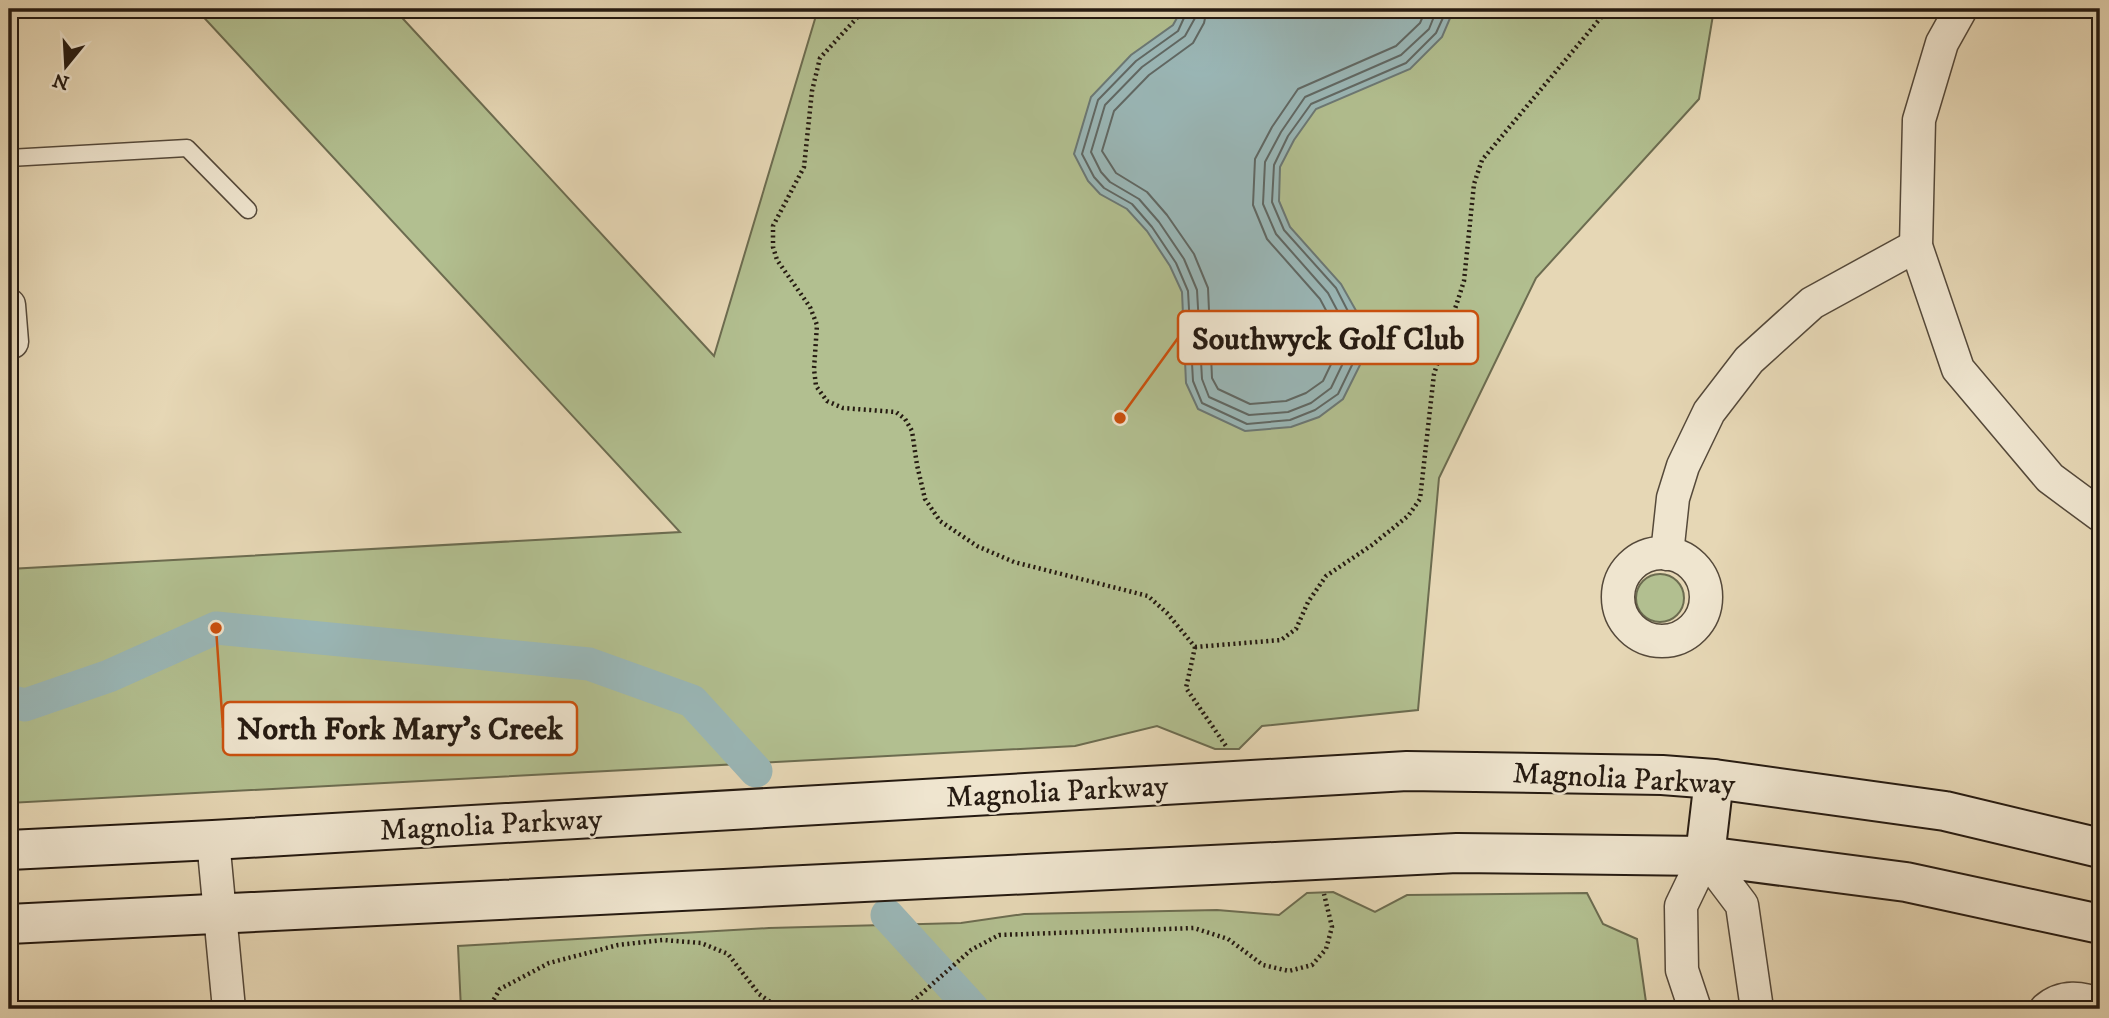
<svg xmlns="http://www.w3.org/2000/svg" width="2109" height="1018" font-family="'IM FELL DW Pica',serif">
  <rect width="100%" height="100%" fill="#e6d7b5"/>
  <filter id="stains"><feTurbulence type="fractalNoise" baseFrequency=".00286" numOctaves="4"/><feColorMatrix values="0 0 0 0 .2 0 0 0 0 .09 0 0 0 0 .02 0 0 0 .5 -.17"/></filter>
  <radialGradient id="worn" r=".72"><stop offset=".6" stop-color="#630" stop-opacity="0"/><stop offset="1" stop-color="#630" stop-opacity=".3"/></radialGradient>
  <g fill="#b2bf90" stroke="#6c6c50" stroke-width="2">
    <polygon points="196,9 394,9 714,356 818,9 1714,9 1699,99 1536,278 1439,478 1418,710 1262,726 1239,749 1215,749 1157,726 1075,746 9,803 9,569 680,532"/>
    <circle cx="1660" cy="598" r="24"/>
    <polygon points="1333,892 1375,912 1407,895 1587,893 1603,924 1637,939 1647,1009 461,1009 458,946 769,928 961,923 1024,914 1217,910 1279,915 1307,893"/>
  </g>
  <polygon fill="#9ab7b7" stroke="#6b7875" stroke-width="2" points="1182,9 1454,9 1442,37 1410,69 1316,109 1294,140 1280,167 1279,201 1290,227 1341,284 1363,323 1360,365 1343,399 1319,417 1291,427 1245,431 1198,409 1186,383 1182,292 1170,266 1147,231 1127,209 1100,194 1088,181 1074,154 1091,97 1131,55 1173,25"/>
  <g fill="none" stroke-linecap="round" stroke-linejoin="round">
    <g stroke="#606864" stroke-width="2">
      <polyline points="1188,9 1178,31 1136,61 1098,100 1082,154 1094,177 1104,188 1132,204 1152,227 1176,263 1188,291 1193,381 1202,403 1247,424 1290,420 1315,410 1338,394 1353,363 1355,325 1336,288 1284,230 1272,202 1274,165 1288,136 1311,104 1406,63 1436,33 1447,9"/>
      <polyline points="1197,9 1195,18 1185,36 1142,67 1105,105 1091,152 1101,172 1110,182 1139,199 1159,222 1184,259 1197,290 1202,379 1209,397 1249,415 1288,412 1311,403 1331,388 1344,361 1346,327 1328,293 1276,234 1263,204 1265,162 1281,132 1305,97 1401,55 1429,29 1437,9"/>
      <polyline points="1207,9 1204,23 1193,43 1149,75 1114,111 1102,151 1116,173 1147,192 1167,215 1194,254 1208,288 1212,378 1218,389 1250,404 1286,401 1306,393 1323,381 1334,358 1336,329 1320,299 1267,239 1253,205 1255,159 1272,127 1298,89 1396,46 1420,23 1426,9"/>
    </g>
    <g stroke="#9ab7b7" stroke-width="33">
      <polyline points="9,701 25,705 109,676 216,628 589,664 692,701 756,771"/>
      <polyline points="887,915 973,1009"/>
    </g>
    <g stroke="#55493a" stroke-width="19">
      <polyline id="service" points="9,158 187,148 248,210"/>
    </g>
    <g stroke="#55493a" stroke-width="35">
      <g id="minor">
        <polyline points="1961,9 1942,43 1919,120 1916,246 1958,369 2050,478 2100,515"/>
        <polyline points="9,305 12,342 9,343"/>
        <circle cx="1662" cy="597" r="44"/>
        <polyline points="1667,554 1673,498 1683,466 1709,412 1749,360 1812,303 1916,246"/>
        <polyline points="213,840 229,1009"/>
        <polyline points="1695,1009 1682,970 1681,906 1705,856 1742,905 1757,1009"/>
        <path d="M 2046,1009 C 2062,995 2082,997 2100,1005"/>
      </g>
    </g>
    <g stroke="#251a11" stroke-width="42">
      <g id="secondary">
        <polyline points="9,850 213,840 1407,771 1662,775 1714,779 1945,811 2100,848"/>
        <polyline points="1705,856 1714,779"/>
        <polyline points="9,924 1457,853 1705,856 1906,882 2100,924"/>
      </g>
    </g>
    <g stroke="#251a11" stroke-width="4.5" stroke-dasharray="2 3.5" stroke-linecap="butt">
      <polyline points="865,9 820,58 812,91 804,167 773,226 773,247 777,260 810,307 817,325 814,369 816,386 827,401 843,408 896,412 905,419 912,431 917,465 925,499 940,521 977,546 1014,562 1148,596 1167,613 1195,647"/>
      <polyline points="1195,647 1281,640 1296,629 1308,602 1326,576 1372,545 1408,516 1420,499 1434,374 1464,281 1474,184 1482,160 1608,9"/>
      <polyline points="1195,647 1186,688 1226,746"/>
      <polyline points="488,1009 500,989 549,963 618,945 663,940 701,943 728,954 759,994 780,1009"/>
      <polyline points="904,1009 971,950 999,935 1194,928 1228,939 1263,965 1289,971 1312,965 1326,949 1332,927 1324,894"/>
    </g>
    <use href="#service" stroke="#efe5cf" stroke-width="16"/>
    <use href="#minor" stroke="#efe5cf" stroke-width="32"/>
    <use href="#secondary" stroke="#efe5cf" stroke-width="38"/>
  </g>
  <g text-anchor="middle" stroke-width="5" stroke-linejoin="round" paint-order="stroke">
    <g font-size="30" fill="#251a11" stroke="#efe5cf">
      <text transform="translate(1624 778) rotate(3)" y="10">Magnolia Parkway</text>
      <text transform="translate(1057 791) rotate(-3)" y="10">Magnolia Parkway</text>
      <text transform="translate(491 824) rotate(-3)" y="10">Magnolia Parkway</text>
    </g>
  </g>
  <path fill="none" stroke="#cb500d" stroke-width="2.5" d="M1120 418L1178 338M216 628L223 728"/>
  <g fill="#cb500d" stroke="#efe5cf" stroke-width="2.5">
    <circle cx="1120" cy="418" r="7"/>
    <circle cx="216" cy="628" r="7"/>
  </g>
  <g fill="#efe5cf" stroke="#cb500d" stroke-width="2.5">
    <rect x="1178" y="311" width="300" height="53" rx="7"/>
    <rect x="223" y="702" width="354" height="53" rx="7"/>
  </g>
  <g font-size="32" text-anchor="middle" font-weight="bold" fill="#251a11">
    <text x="1328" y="349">Southwyck Golf Club</text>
    <text x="400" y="739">North Fork Mary's Creek</text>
  </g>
  <rect width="2109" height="1018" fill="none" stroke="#e6d7b5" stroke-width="35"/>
  <rect x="10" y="10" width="2088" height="997" fill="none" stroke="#251a11" stroke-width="3.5"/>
  <rect x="18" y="18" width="2074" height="983" fill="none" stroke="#251a11" stroke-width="2"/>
  <g transform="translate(66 66) rotate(198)" stroke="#efe5cf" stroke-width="5" paint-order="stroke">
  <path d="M0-5L12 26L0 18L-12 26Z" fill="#251a11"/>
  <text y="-10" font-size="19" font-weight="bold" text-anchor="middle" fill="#251a11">N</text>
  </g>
  <rect width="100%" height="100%" filter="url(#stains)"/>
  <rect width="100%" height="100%" fill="url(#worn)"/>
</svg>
